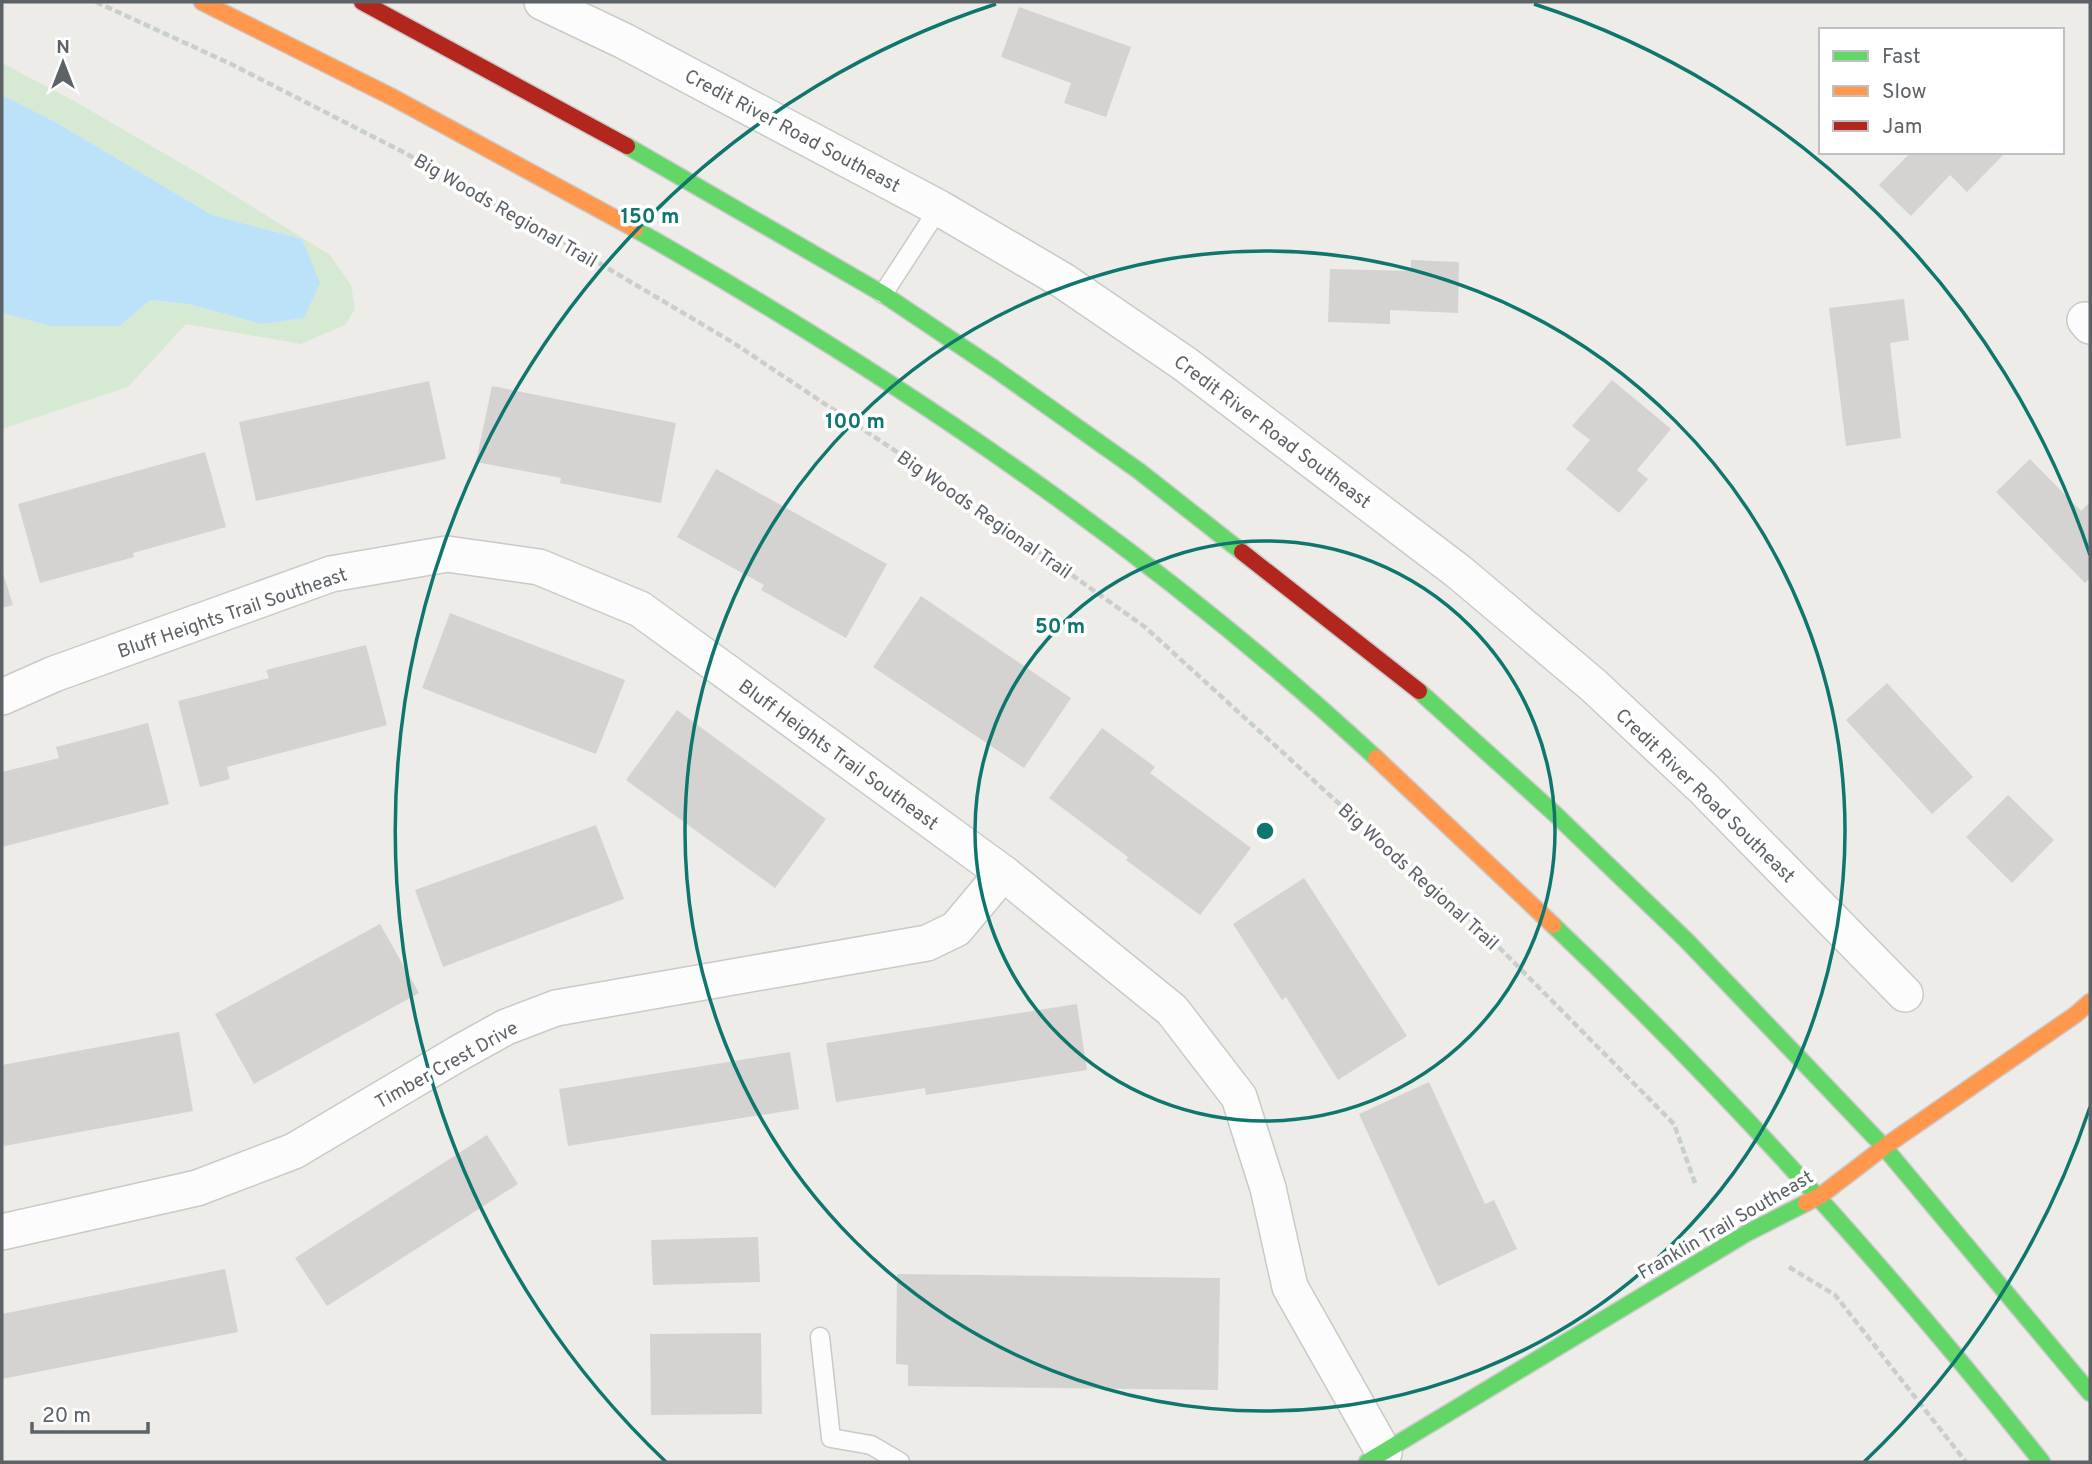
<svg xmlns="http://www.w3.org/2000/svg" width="2092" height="1464" font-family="Overpass,sans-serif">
  <rect width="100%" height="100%" fill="#edece8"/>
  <polygon fill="#d6ead3" points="2,63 76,102 203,176 330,255 351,285 355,309 345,325 301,344 186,324 128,387 2,429 2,313 51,326 120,326 150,300 189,304 261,324 304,318 302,239 212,215 57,123 2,95"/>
  <polygon fill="#bbe2f8" points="2,95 57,123 212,215 302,239 320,283 304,318 261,324 189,304 150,300 120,326 51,326 2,313"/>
  <g fill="#d4d3d1">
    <polygon points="1019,7 1131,47 1106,117 1064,103 1071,83 1001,57"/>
    <polygon points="1911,152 2006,152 1967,192 1950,175 1911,216 1879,185"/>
    <polygon points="1411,260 1459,262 1458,313 1390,310 1390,324 1328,322 1330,269 1411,271"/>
    <polygon points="1904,299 1909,340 1890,343 1901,438 1846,446 1829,308"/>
    <polygon points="1612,380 1671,429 1637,470 1648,479 1619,513 1566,469 1590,440 1572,426"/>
    <polygon points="429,381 446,459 256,501 239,422"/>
    <polygon points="492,386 676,423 661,503 560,483 561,478 476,462"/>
    <polygon points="205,452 226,527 133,553 134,557 40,583 18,504"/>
    <polygon points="2030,459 2081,511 2090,502 2090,578 2085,583 1996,492"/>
    <polygon points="716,469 887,564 846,638 761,590 764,585 677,537"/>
    <polygon points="2,570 13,605 2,608"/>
    <polygon points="921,596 1071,698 1024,768 873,667"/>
    <polygon points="450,613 625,680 596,754 422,688"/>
    <polygon points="366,645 387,725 227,767 230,779 200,787 178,701 269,678 266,670"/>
    <polygon points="1887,683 1973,777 1932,814 1846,720"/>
    <polygon points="677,710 826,819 775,888 626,780"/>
    <polygon points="148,723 169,804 2,847 2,772 59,758 56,747"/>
    <polygon points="1102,728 1155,767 1150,773 1251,848 1200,915 1126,860 1128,857 1049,798"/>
    <polygon points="2008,795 2054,840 2012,883 1966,837"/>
    <polygon points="596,825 624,899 443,967 415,890"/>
    <polygon points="1304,878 1407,1036 1338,1080 1286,997 1282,1000 1233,924"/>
    <polygon points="380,924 419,993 254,1084 215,1014"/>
    <polygon points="1077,1004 1087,1070 926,1095 925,1088 836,1102 826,1043"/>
    <polygon points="179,1032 193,1111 4,1146 2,1135 2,1065"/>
    <polygon points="790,1052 799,1109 568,1146 559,1089"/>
    <polygon points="1429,1082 1485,1204 1494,1200 1517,1249 1438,1286 1359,1114"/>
    <polygon points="487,1135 518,1184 327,1306 295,1258"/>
    <polygon points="758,1237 760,1282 653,1285 651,1240"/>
    <polygon points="225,1269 238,1332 2,1379 2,1314"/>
    <polygon points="897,1274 1220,1278 1218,1390 908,1386 908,1365 896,1364"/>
    <polygon points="761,1333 762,1414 651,1415 650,1334"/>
  </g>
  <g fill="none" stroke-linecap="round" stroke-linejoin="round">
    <g stroke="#c9c9c8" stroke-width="21">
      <g id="lane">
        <polyline points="883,294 939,208"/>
        <polyline points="820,1337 831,1438 871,1445 900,1462"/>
      </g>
    </g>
    <g stroke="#c9c9c8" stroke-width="38">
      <g id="street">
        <polyline points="542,2 624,41 939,208 1062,280 1185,364 1459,572 1593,685 1703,788 1905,994"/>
        <polyline points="2085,320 2090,326"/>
        <polyline points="2,697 54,674 331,574 447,554 539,567 640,609 1003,873 1172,1010 1239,1097 1268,1188 1290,1287 1384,1453"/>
        <polyline points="2,1232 197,1188 294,1151 459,1053 506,1027 556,1008 927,943 956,929 1003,873"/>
      </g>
    </g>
    <g stroke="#cacaca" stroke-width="19">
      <g id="fast">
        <polyline points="627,146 883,294 995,369 1139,471 1242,552"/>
        <path d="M 635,229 C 899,379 1153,551 1376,758"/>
        <polyline points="1419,691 1555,814 1686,940 1823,1083 1884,1147 2090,1393"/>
        <path d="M 1553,925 C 1729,1092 1891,1272 2042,1462"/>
        <polyline points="1367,1462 1747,1233 1806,1203"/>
      </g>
    </g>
    <g stroke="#cacaca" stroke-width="19">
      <g id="slow">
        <polyline points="202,2 394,98 635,229"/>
        <polyline points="1376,758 1553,925"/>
        <polyline points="1806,1203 1820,1196 1884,1147 2075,1015 2090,1002"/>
      </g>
    </g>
    <g stroke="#cacaca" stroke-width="19">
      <g id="jam">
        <polyline points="362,2 627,146"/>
        <polyline points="1242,552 1419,691"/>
      </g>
    </g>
    <g stroke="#c9cfcb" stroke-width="4.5" stroke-dasharray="7 3.5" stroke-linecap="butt">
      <polyline points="96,2 231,64 405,153 550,234 732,342 927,472 1145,627 1346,810 1463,911 1674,1124 1695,1183"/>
      <polyline points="1789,1267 1835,1295 1966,1462"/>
    </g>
    <use href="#lane" stroke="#fcfcfc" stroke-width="18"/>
    <use href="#street" stroke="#fcfcfc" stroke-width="35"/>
    <use href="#fast" stroke="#63d668" stroke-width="16"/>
    <use href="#slow" stroke="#ff974d" stroke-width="16"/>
    <use href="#jam" stroke="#b3261e" stroke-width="16"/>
  </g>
  <g fill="none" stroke="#0f766e" stroke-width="3.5">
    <circle cx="1265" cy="831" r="290"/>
    <circle cx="1265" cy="831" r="580"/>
    <path d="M2090 1107A870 870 0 0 1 1864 1462M666 1462A870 870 0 0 1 996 4M1534 4A870 870 0 0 1 2090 555"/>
  </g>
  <g text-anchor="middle" stroke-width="7" stroke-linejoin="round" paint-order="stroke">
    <g font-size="19" fill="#5d6267" stroke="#fff">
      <text transform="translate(793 130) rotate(28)" y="7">Credit River Road Southeast</text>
      <text transform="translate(506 210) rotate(30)" y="7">Big Woods Regional Trail</text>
      <text transform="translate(1273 431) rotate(37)" y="7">Credit River Road Southeast</text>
      <text transform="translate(985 514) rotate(35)" y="7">Big Woods Regional Trail</text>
      <text transform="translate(232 612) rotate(-19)" y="7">Bluff Heights Trail Southeast</text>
      <text transform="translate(839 754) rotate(36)" y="7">Bluff Heights Trail Southeast</text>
      <text transform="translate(1706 795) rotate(44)" y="7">Credit River Road Southeast</text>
      <text transform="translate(1419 876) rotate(42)" y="7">Big Woods Regional Trail</text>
      <text transform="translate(446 1064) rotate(-29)" y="7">Timber Crest Drive</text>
      <text transform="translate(1725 1224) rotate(-30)" y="7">Franklin Trail Southeast</text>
    </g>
  </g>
  <circle cx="1265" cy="831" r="10" fill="#0f766e" stroke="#fff" stroke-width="3.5"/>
  <g font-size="21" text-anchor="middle" font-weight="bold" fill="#0f766e" stroke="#fff" stroke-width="7" stroke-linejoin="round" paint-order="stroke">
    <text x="650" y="223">150 m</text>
    <text x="855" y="428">100 m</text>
    <text x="1060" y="633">50 m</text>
  </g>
  <rect width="2092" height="1464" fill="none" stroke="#5d6267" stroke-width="7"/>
  <rect x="1819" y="28" width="245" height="126" fill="#ffffff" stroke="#bec0c2" stroke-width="2"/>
  <rect x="1833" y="51" width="35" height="10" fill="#63d668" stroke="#bec0c2" stroke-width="2"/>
  <text x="1882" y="63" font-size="21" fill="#5d6267">Fast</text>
  <rect x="1833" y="86" width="35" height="10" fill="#ff974d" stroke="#bec0c2" stroke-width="2"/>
  <text x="1882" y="98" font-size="21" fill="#5d6267">Slow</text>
  <rect x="1833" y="121" width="35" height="10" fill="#b3261e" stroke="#bec0c2" stroke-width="2"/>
  <text x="1882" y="133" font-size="21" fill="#5d6267">Jam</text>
  <g transform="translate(63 63)" stroke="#ffffff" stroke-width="5" paint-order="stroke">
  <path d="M0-5L12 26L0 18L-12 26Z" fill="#5d6267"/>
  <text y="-10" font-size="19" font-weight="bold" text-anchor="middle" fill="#5d6267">N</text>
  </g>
  <path d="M32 1422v10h116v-10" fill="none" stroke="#5d6267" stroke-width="3.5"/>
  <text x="42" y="1422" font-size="21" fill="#5d6267" stroke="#ffffff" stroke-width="5" paint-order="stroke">20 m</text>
</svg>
